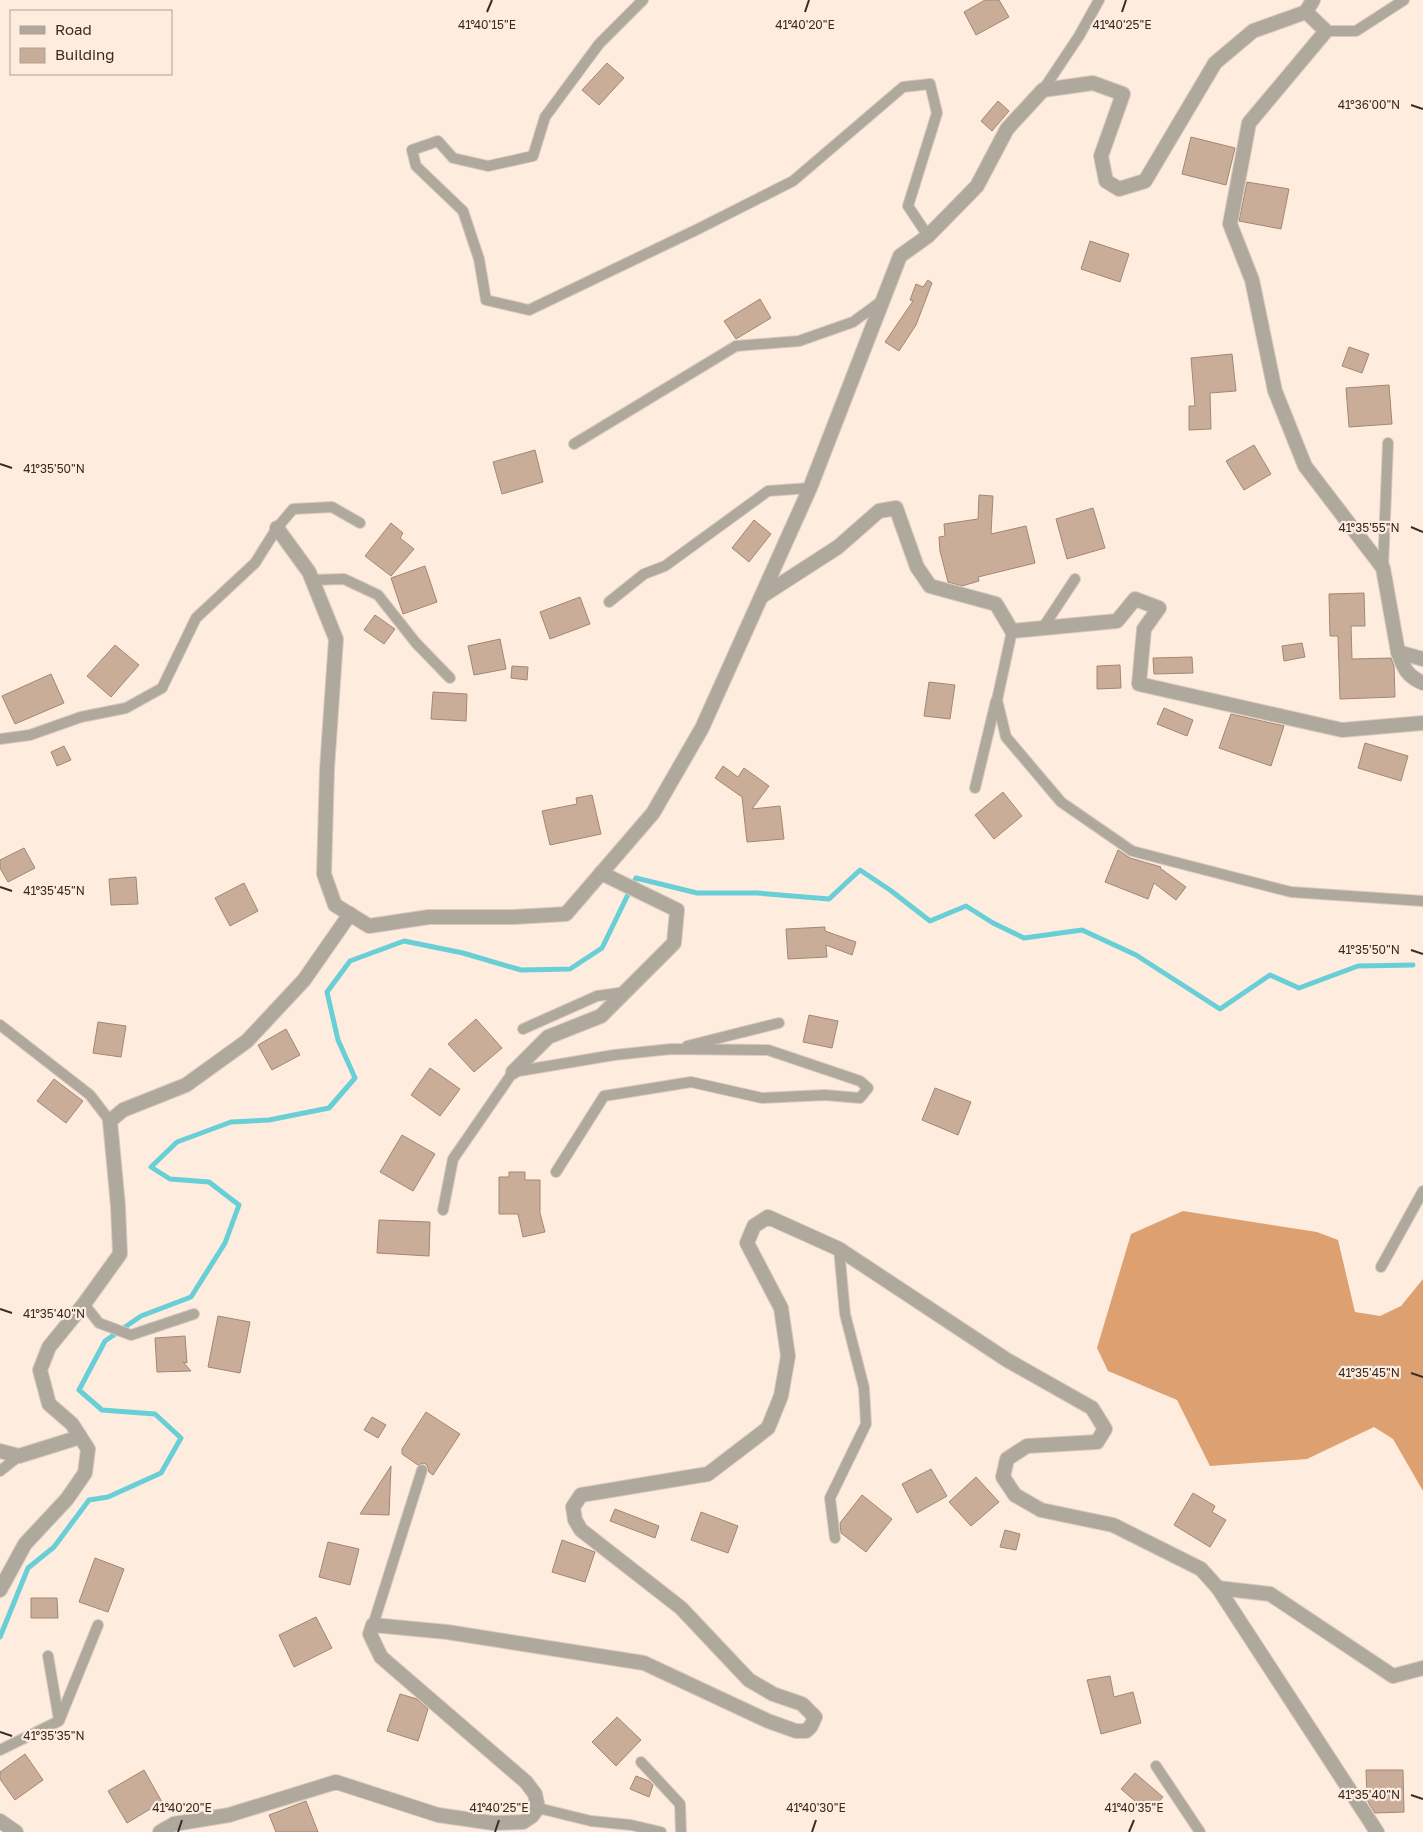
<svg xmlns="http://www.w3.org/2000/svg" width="1423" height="1832" font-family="'Golos Text',sans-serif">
  <rect width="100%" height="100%" fill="#feecdf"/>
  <polygon fill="#dda171" points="1183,1211 1317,1232 1338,1240 1355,1312 1380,1316 1401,1306 1423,1279 1423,1491 1393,1439 1374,1427 1307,1459 1210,1466 1177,1400 1108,1371 1097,1348 1131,1234"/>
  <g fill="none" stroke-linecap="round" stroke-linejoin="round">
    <polyline stroke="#69cfd7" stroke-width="5" points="0,1637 28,1568 54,1547 89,1500 108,1497 161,1473 181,1438 155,1414 102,1410 79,1390 105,1341 141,1316 191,1297 225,1243 239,1205 209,1182 170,1179 151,1167 177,1142 231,1122 269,1120 329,1108 355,1078 338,1040 327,992 350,961 404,941 463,953 521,970 570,969 602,948 636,878 697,893 757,893 829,899 860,870 890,890 930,921 966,906 993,923 1024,938 1082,930 1136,955 1220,1009 1270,975 1299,988 1358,966 1413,965"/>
  </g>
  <g fill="#c9ad98" stroke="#a28873">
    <polygon points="985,0 999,0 1009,17 976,35 964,12"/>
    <polygon points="607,63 624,78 599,105 582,90"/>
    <polygon points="998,101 1009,111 992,131 981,121"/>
    <polygon points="1191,137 1235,148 1226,185 1182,174"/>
    <polygon points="1247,182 1289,189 1281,229 1239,221"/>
    <polygon points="1090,241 1129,254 1120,282 1081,269"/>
    <polygon points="928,280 932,283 916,325 899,351 885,342 913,301 910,300 916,284 923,287"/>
    <polygon points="760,299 771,318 736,339 724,321"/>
    <polygon points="1349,347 1369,354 1362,373 1342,366"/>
    <polygon points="1232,354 1236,391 1210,393 1211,429 1189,430 1189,406 1195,406 1191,358"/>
    <polygon points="1389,385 1392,424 1349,427 1346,388"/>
    <polygon points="1254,445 1271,474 1244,490 1226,461"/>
    <polygon points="535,450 543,482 502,494 493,462"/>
    <polygon points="979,495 993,496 991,534 1026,526 1035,563 978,577 979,581 962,586 948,582 940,551 939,537 945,536 944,524 978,519"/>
    <polygon points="1093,508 1105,548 1067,559 1056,519"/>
    <polygon points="754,520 771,534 749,562 732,548"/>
    <polygon points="391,523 403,533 400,538 414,549 391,576 365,556"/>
    <polygon points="425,566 437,602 403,614 391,578"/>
    <polygon points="1364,593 1365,626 1351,626 1352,659 1391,658 1394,666 1395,697 1340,699 1338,636 1330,636 1329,594"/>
    <polygon points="580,597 590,624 550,639 540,612"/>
    <polygon points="375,615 395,629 384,644 364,630"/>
    <polygon points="500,639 506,669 474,675 468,646"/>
    <polygon points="1302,643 1305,657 1284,661 1282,646"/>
    <polygon points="115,645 139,665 111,697 87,676"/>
    <polygon points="1192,657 1193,673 1154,674 1153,658"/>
    <polygon points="1120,665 1121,688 1097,689 1097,666"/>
    <polygon points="512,666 528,667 527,680 511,678"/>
    <polygon points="51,674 64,703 15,724 2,696"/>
    <polygon points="929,682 955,685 950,719 924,716"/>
    <polygon points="433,692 467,694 466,721 431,719"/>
    <polygon points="1164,708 1193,720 1187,736 1157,724"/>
    <polygon points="1231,714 1284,726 1271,766 1219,748"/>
    <polygon points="1365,743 1408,756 1401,781 1358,768"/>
    <polygon points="64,746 71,760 57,766 51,752"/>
    <polygon points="723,766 738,777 744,768 769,786 752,809 780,806 784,839 747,842 742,797 715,778"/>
    <polygon points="1003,792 1022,816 994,839 975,815"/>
    <polygon points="592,795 601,834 550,845 542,811 577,804 576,798"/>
    <polygon points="24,848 35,868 8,882 0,868 0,860"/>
    <polygon points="1118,850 1130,858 1161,867 1160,868 1186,887 1176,900 1154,883 1148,899 1105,882"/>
    <polygon points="136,877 138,904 111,905 109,879"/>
    <polygon points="244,883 258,911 230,926 215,898"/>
    <polygon points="825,927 825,931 856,942 852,955 826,945 827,957 788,959 786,929"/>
    <polygon points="809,1015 838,1021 832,1048 803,1042"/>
    <polygon points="476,1019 502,1048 474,1072 448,1044"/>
    <polygon points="98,1022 126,1026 121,1057 93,1053"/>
    <polygon points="286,1029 300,1055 272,1070 258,1045"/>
    <polygon points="430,1068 460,1089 440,1116 411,1095"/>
    <polygon points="54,1079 83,1101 66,1123 37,1101"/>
    <polygon points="935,1088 971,1102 958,1135 922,1120"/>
    <polygon points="402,1135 435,1154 413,1191 380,1172"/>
    <polygon points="509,1172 525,1172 525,1180 540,1180 540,1213 545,1232 523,1237 518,1214 499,1214 499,1177 509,1177"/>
    <polygon points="379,1220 430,1222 429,1256 377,1253"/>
    <polygon points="218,1316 250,1322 240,1373 208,1367"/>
    <polygon points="185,1336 187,1363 183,1362 191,1371 157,1372 155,1338"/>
    <polygon points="426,1412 460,1434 433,1475 429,1472 427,1465 424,1463 418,1465 402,1454 402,1449"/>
    <polygon points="372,1417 386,1425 378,1438 364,1430"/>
    <polygon points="391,1466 389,1515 360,1514"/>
    <polygon points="931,1469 947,1496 917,1513 902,1484"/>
    <polygon points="976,1477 999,1502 971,1526 949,1502"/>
    <polygon points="1193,1493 1215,1506 1212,1512 1226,1520 1210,1547 1174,1525"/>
    <polygon points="862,1495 892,1519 866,1552 841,1533 840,1523"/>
    <polygon points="615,1509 659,1526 655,1538 610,1521"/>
    <polygon points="701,1512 738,1526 728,1553 691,1540"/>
    <polygon points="1005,1530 1020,1534 1016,1550 1000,1547"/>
    <polygon points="562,1540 595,1552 585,1582 552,1572"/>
    <polygon points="328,1542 359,1549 350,1585 319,1577"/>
    <polygon points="95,1558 124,1569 108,1612 79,1602"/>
    <polygon points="31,1598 57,1598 58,1618 31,1618"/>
    <polygon points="316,1617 332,1648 294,1667 279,1635"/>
    <polygon points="1110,1676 1114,1697 1133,1692 1141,1723 1101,1734 1087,1680"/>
    <polygon points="400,1694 417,1699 428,1709 418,1741 387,1731"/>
    <polygon points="617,1717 641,1740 616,1766 592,1742"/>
    <polygon points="25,1754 43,1780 15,1800 0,1779 0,1772"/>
    <polygon points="144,1770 162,1802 127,1823 108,1791"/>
    <polygon points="1366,1770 1403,1770 1404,1812 1375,1813 1367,1800"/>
    <polygon points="1135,1773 1163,1797 1149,1813 1121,1789"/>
    <polygon points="636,1776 649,1781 653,1785 649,1797 630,1789"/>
    <polygon points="306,1801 318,1832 276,1832 269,1815"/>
  </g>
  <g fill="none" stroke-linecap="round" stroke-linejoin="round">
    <g stroke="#dacabe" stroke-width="12">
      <g id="service">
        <polyline points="643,0 599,44 545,117 533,156 488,166 453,158 438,141 412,150 416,166 463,211 479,259 486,300 529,310 698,229 793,181 903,87 930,84 937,113 908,206 928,236"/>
        <polyline points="1326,31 1356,31 1404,0"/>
        <polyline points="1043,90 1079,36 1099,0"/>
        <polyline points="574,444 736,346 799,341 853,322 883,300"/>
        <polyline points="1383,568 1388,443"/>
        <polyline points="311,580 344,579 378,595 416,643 450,678"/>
        <polyline points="609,602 644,574 665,566 768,491 810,488"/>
        <polyline points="1042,629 1075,579"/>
        <polyline points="1012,631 997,700 1006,737 1061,802 1132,851 1291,892 1423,901"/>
        <polyline points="0,739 30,735 81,717 126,708 162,688 196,618 255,563 277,528 293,509 332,507 360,523"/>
        <polyline points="975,788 996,701"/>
        <polyline points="0,1025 90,1095 110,1121"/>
        <polyline points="523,1029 597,996 626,992"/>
        <polyline points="687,1046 779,1023"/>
        <polyline points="443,1210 453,1159 513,1072 614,1055 671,1049 768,1050 860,1081 868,1088 860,1098 825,1095 762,1098 691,1082 604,1096 556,1172"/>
        <polyline points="1381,1267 1423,1191"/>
        <polyline points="84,1304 99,1323 131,1335 194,1314"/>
        <polyline points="0,1471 19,1456"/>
        <polyline points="835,1538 830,1498 866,1424 864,1388 845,1314 839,1249"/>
        <polyline points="373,1625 422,1470"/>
        <polyline points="48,1656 59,1720"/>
        <polyline points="0,1750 59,1721 98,1625"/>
        <polyline points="641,1762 680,1804 681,1832"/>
        <polyline points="1156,1766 1200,1832"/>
        <polyline points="538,1808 591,1821 631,1825 661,1832"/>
      </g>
    </g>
    <g stroke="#dacabe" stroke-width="16">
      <g id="minor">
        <polyline points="1313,0 1306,12 1326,31 1249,123 1230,224 1252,280 1275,391 1305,466 1383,568 1398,652 1423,659"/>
        <polyline points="277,528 309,572 336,639 327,769 324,874 335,905 369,926 429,917 514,917 566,914 653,813 702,728 810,488 900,256 928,236 977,186 1007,129 1043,90 1093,83 1123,94 1101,156 1106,181 1119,189 1145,181 1215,63 1253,31 1306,12"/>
        <polyline points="762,596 838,547 879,511 896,508 917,567 930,586 996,604 1012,631 1117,621 1135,599 1159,608 1144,629 1139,684 1342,730 1423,723"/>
        <path d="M 1398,652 C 1404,669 1407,676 1423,683"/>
        <polyline points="513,1072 548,1037 601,1016 674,943 677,910 601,873"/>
        <polyline points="0,1451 19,1456 80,1437"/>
        <polyline points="1218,1588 1270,1594 1393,1676 1423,1668"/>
        <polyline points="0,1590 25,1544 67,1499 85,1473 88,1449 72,1424 49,1404 40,1370 49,1347 84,1304 120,1254 118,1206 110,1121 123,1110 186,1085 247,1041 304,980 350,914"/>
        <polyline points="0,1821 16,1832"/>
        <polyline points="160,1832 174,1824 229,1815 336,1782 438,1815 493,1823 523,1822 532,1816 538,1808 535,1794 526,1782 381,1657 370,1634 373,1625 447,1632 644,1663 768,1721 796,1731 806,1731 811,1726 815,1717 802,1704 773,1694 749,1680 681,1608 581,1530 575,1520 573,1507 581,1495 708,1474 768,1428 781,1396 788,1356 781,1308 747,1243 754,1226 768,1217 839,1249 1007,1360 1092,1408 1105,1429 1097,1442 1027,1446 1007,1459 1003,1477 1015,1495 1041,1510 1113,1525 1201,1569 1218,1588 1377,1832"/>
      </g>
    </g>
    <use href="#service" stroke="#afa89c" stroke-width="10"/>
    <use href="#minor" stroke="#afa89c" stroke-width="14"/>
  </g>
  <path fill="none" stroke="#382d25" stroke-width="2" d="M 487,12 L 492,0M 805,12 L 809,0M 1122,12 L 1126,0M 1411,105 L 1423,109M 0,464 L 12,468M 1411,527 L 1423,532M 0,887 L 12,891M 1411,950 L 1423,954M 0,1309 L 12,1313M 1411,1373 L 1423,1377M 0,1732 L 12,1736M 1411,1795 L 1423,1799M 178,1832 L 182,1820M 495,1832 L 499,1820M 812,1832 L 816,1820M 1129,1832 L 1134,1820"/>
  <g font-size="12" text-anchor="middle" fill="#382d25" stroke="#feecdf" stroke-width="4.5" stroke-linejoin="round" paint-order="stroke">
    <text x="487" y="29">41°40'15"E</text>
    <text x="805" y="29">41°40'20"E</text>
    <text x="1122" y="29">41°40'25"E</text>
    <text x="1369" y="109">41°36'00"N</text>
    <text x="54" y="473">41°35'50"N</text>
    <text x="1369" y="532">41°35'55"N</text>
    <text x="54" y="895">41°35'45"N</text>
    <text x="1369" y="954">41°35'50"N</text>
    <text x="54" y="1318">41°35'40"N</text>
    <text x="1369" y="1377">41°35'45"N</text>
    <text x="54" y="1740">41°35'35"N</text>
    <text x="1369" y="1799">41°35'40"N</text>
    <text x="182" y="1812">41°40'20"E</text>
    <text x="499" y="1812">41°40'25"E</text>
    <text x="816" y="1812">41°40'30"E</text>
    <text x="1134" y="1812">41°40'35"E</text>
  </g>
  <rect x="10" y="10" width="162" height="65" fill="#feecdf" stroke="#afa095"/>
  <rect x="20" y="26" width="25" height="8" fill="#afa89c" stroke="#afa095"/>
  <text x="55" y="35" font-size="15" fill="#382d25">Road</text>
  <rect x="20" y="48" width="25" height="15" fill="#c9ad98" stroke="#afa095"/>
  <text x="55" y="60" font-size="15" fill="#382d25">Building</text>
</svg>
